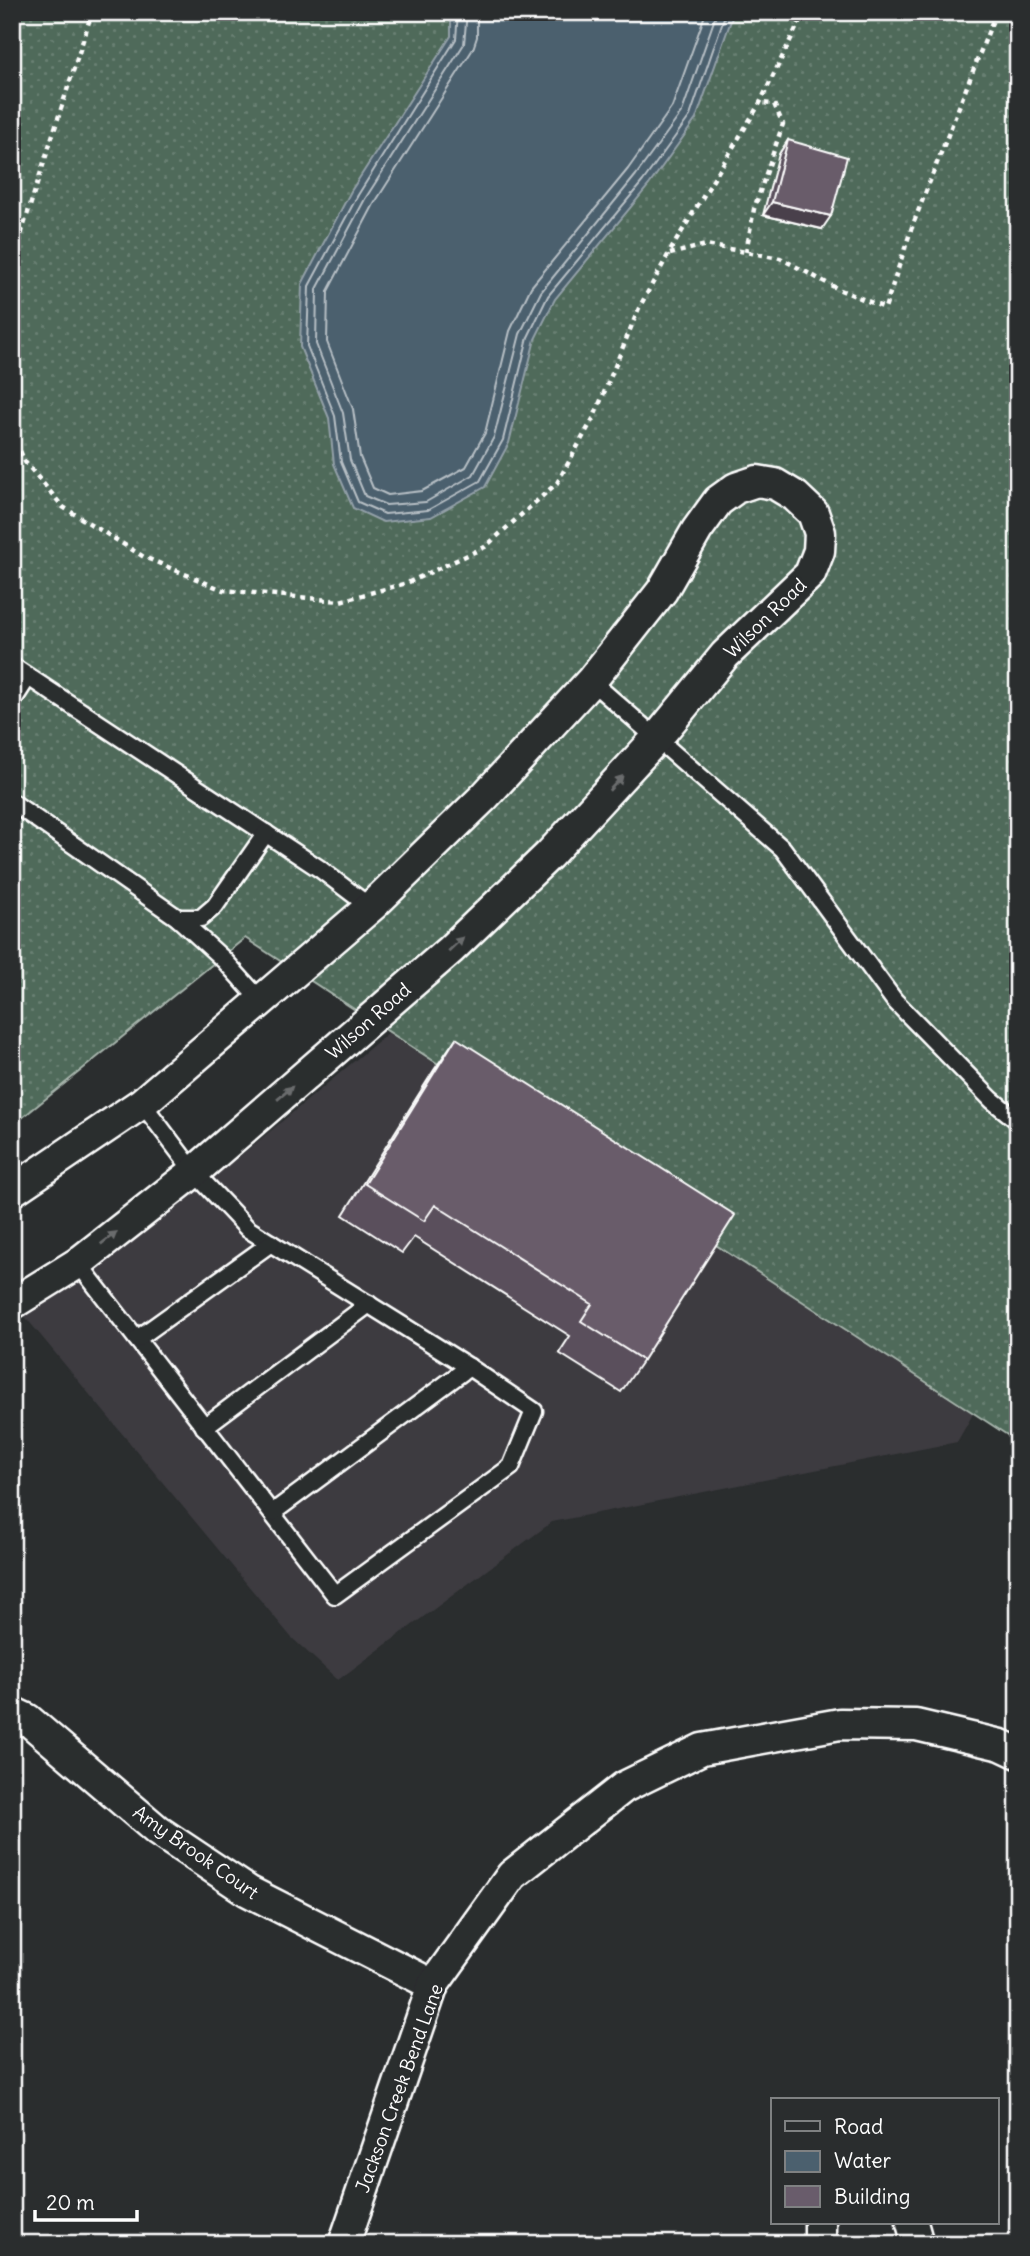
<svg xmlns="http://www.w3.org/2000/svg" width="1030" height="2256" font-family="Delius,sans-serif">
  <defs>
    <pattern id="grass-dots" width="8" height="8" patternUnits="userSpaceOnUse" patternTransform="scale(1.75)"><rect width="8" height="8" fill="#4f6a5a"/><path d="M2 2h.1M6 6h.1" fill="none" stroke="#698073" stroke-width="1.8" stroke-linecap="round"/></pattern>
  </defs>
  <rect width="100%" height="100%" fill="#2a2d2e"/>
  <filter id="ink" filterUnits="userSpaceOnUse"><feTurbulence type="fractalNoise" baseFrequency=".0143" numOctaves="2"/><feDisplacementMap in="SourceGraphic" scale="14" xChannelSelector="R" yChannelSelector="G"/><feConvolveMatrix kernelMatrix="1 2 1 2 8 2 1 2 1" color-interpolation-filters="sRGB"/></filter>
  <g filter="url(#ink)">
    <polygon fill="#3d3b40" points="388,1033 973,1414 957,1442 552,1522 338,1680 291,1637 22,1313 144,1230 239,1157"/>
    <polygon fill="url(#grass-dots)" stroke="#a7b4ac" stroke-width="2" points="12,12 1018,12 1018,1442 245,938 12,1126"/>
    <polygon fill="#4b606e" stroke="#93a0a8" stroke-width="2" points="451,12 734,12 696,119 649,185 555,299 535,339 509,443 485,487 431,517 383,522 353,508 334,464 329,418 300,347 302,284 351,191 451,36"/>
    <g fill="none" stroke-linecap="round" stroke-linejoin="round">
      <g stroke="#b7bfc5" stroke-width="2">
        <polyline points="458,12 456,39 358,195 309,286 307,346 335,416 341,462 358,502 385,514 428,510 480,481 503,440 528,337 548,296 643,181 690,116 726,12"/>
        <polyline points="467,12 464,44 365,199 317,289 316,344 343,413 350,460 365,496 386,505 426,502 473,475 494,437 520,334 541,292 636,175 682,112 717,12"/>
        <polyline points="477,12 477,37 473,49 374,204 328,291 327,342 353,409 360,457 373,488 388,495 422,491 466,467 485,433 510,331 531,287 628,169 672,107 706,12"/>
      </g>
      <g stroke="#fff" stroke-width="21">
        <g id="lane">
          <polyline points="12,666 320,869 370,907"/>
          <polyline points="591,681 783,849 894,1000 992,1100 1018,1121"/>
          <polyline points="12,702 28,677"/>
          <polyline points="12,802 178,918 224,960 261,1001"/>
          <polyline points="178,918 201,918 215,906 266,833"/>
          <polyline points="78,1263 335,1595 511,1467 534,1411 469,1367 248,1229 194,1172 142,1103"/>
          <polyline points="137,1339 271,1243"/>
          <polyline points="204,1427 369,1304"/>
          <polyline points="272,1513 469,1367"/>
        </g>
      </g>
      <g stroke="#fff" stroke-width="35">
        <g id="street">
          <polyline points="12,1191 142,1103 374,904 484,797 591,681 662,591 697,530 718,501 736,488 757,481 775,484 795,496 813,513 820,533 819,551 810,574 725,655 657,738 549,855 450,950 194,1172 78,1263 12,1304"/>
          <polyline points="12,1712 27,1719 158,1831 248,1891 433,1985"/>
          <polyline points="912,2223 918,2244"/>
          <polyline points="344,2244 433,1985 512,1875 624,1787 702,1749 840,1724 916,1725 1001,1745 1018,1753"/>
          <polyline points="820,2244 820,2223"/>
        </g>
      </g>
      <g stroke="#fff" stroke-width="4.5" stroke-dasharray="5 5" stroke-linecap="butt">
        <polyline points="746,252 754,209 783,124 774,104 760,103"/>
        <polyline points="670,254 706,245 780,258 838,289 885,308 912,227 996,12"/>
        <polyline points="12,273 23,228 92,12"/>
        <polyline points="12,433 25,462 63,507 144,557 223,590 340,601 407,583 485,547 557,483 594,417 639,308 673,246 760,103 804,12"/>
      </g>
      <use href="#lane" stroke="#2a2d2e" stroke-width="16"/>
      <use href="#street" stroke="#2a2d2e" stroke-width="30"/>
    </g>
    <g fill="#5a4f5c" stroke="#fff" stroke-width="2">
      <polygon points="788,140 822,229 763,215 779,154"/>
      <polygon points="456,1038 643,1360 621,1392 559,1353 570,1336 414,1237 402,1253 343,1215 434,1070"/>
    </g>
    <polygon fill="#4a404b" stroke="#fff" stroke-width="2" points="772,202 831,216 822,229 763,215"/>
    <g fill="#695c6b" stroke="#fff" stroke-width="2">
      <polygon points="788,140 847,157 831,216 772,202"/>
      <polygon points="456,1038 735,1215 643,1360 581,1321 592,1304 435,1205 424,1221 365,1184"/>
    </g>
    <defs><path id="oneway-solid" d="M-6-.8H1V-3.2L6.5 0L1 3.2V.8H-6Z" transform="scale(1.75)"/></defs>
    <g fill="#6a6c6d">
      <use href="#oneway-solid" transform="translate(616 783) rotate(-47)"/>
      <use href="#oneway-solid" transform="translate(456 944) rotate(-43)"/>
      <use href="#oneway-solid" transform="translate(285 1093) rotate(-41)"/>
      <use href="#oneway-solid" transform="translate(109 1238) rotate(-38)"/>
    </g>
  </g>
  <g text-anchor="middle" stroke-width="5" stroke-linejoin="round" paint-order="stroke">
    <g font-size="19" fill="#fff" stroke="#2a2d2e">
      <text transform="translate(765 618) rotate(-44)" y="7">Wilson Road</text>
      <text transform="translate(368 1021) rotate(-41)" y="7">Wilson Road</text>
      <text transform="translate(196 1852) rotate(35)" y="7">Amy Brook Court</text>
      <text transform="translate(399 2088) rotate(-70)" y="7">Jackson Creek Bend Lane</text>
    </g>
  </g>
  <rect width="1030" height="2256" fill="none" stroke="#2a2d2e" stroke-width="42"/>
  <rect x="21" y="21" width="988" height="2214" fill="none" stroke="#fff" stroke-width="2.5" filter="url(#ink)"/>
  <rect x="771" y="2098" width="228" height="126" fill="#2a2d2e" stroke="#7f8182" stroke-width="2"/>
  <rect x="785" y="2121" width="35" height="10" fill="#2a2d2e" stroke="#7f8182" stroke-width="2"/>
  <text x="834" y="2134" font-size="21" fill="#ffffff">Road</text>
  <rect x="785" y="2151" width="35" height="21" fill="#4b606e" stroke="#7f8182" stroke-width="2"/>
  <text x="834" y="2168" font-size="21" fill="#ffffff">Water</text>
  <rect x="785" y="2186" width="35" height="21" fill="#695c6b" stroke="#7f8182" stroke-width="2"/>
  <text x="834" y="2204" font-size="21" fill="#ffffff">Building</text>
  <path d="M35 2210v10h102v-10" fill="none" stroke="#ffffff" stroke-width="3.5"/>
  <text x="46" y="2210" font-size="21" fill="#ffffff" stroke="#2a2d2e" stroke-width="5" paint-order="stroke">20 m</text>
</svg>
